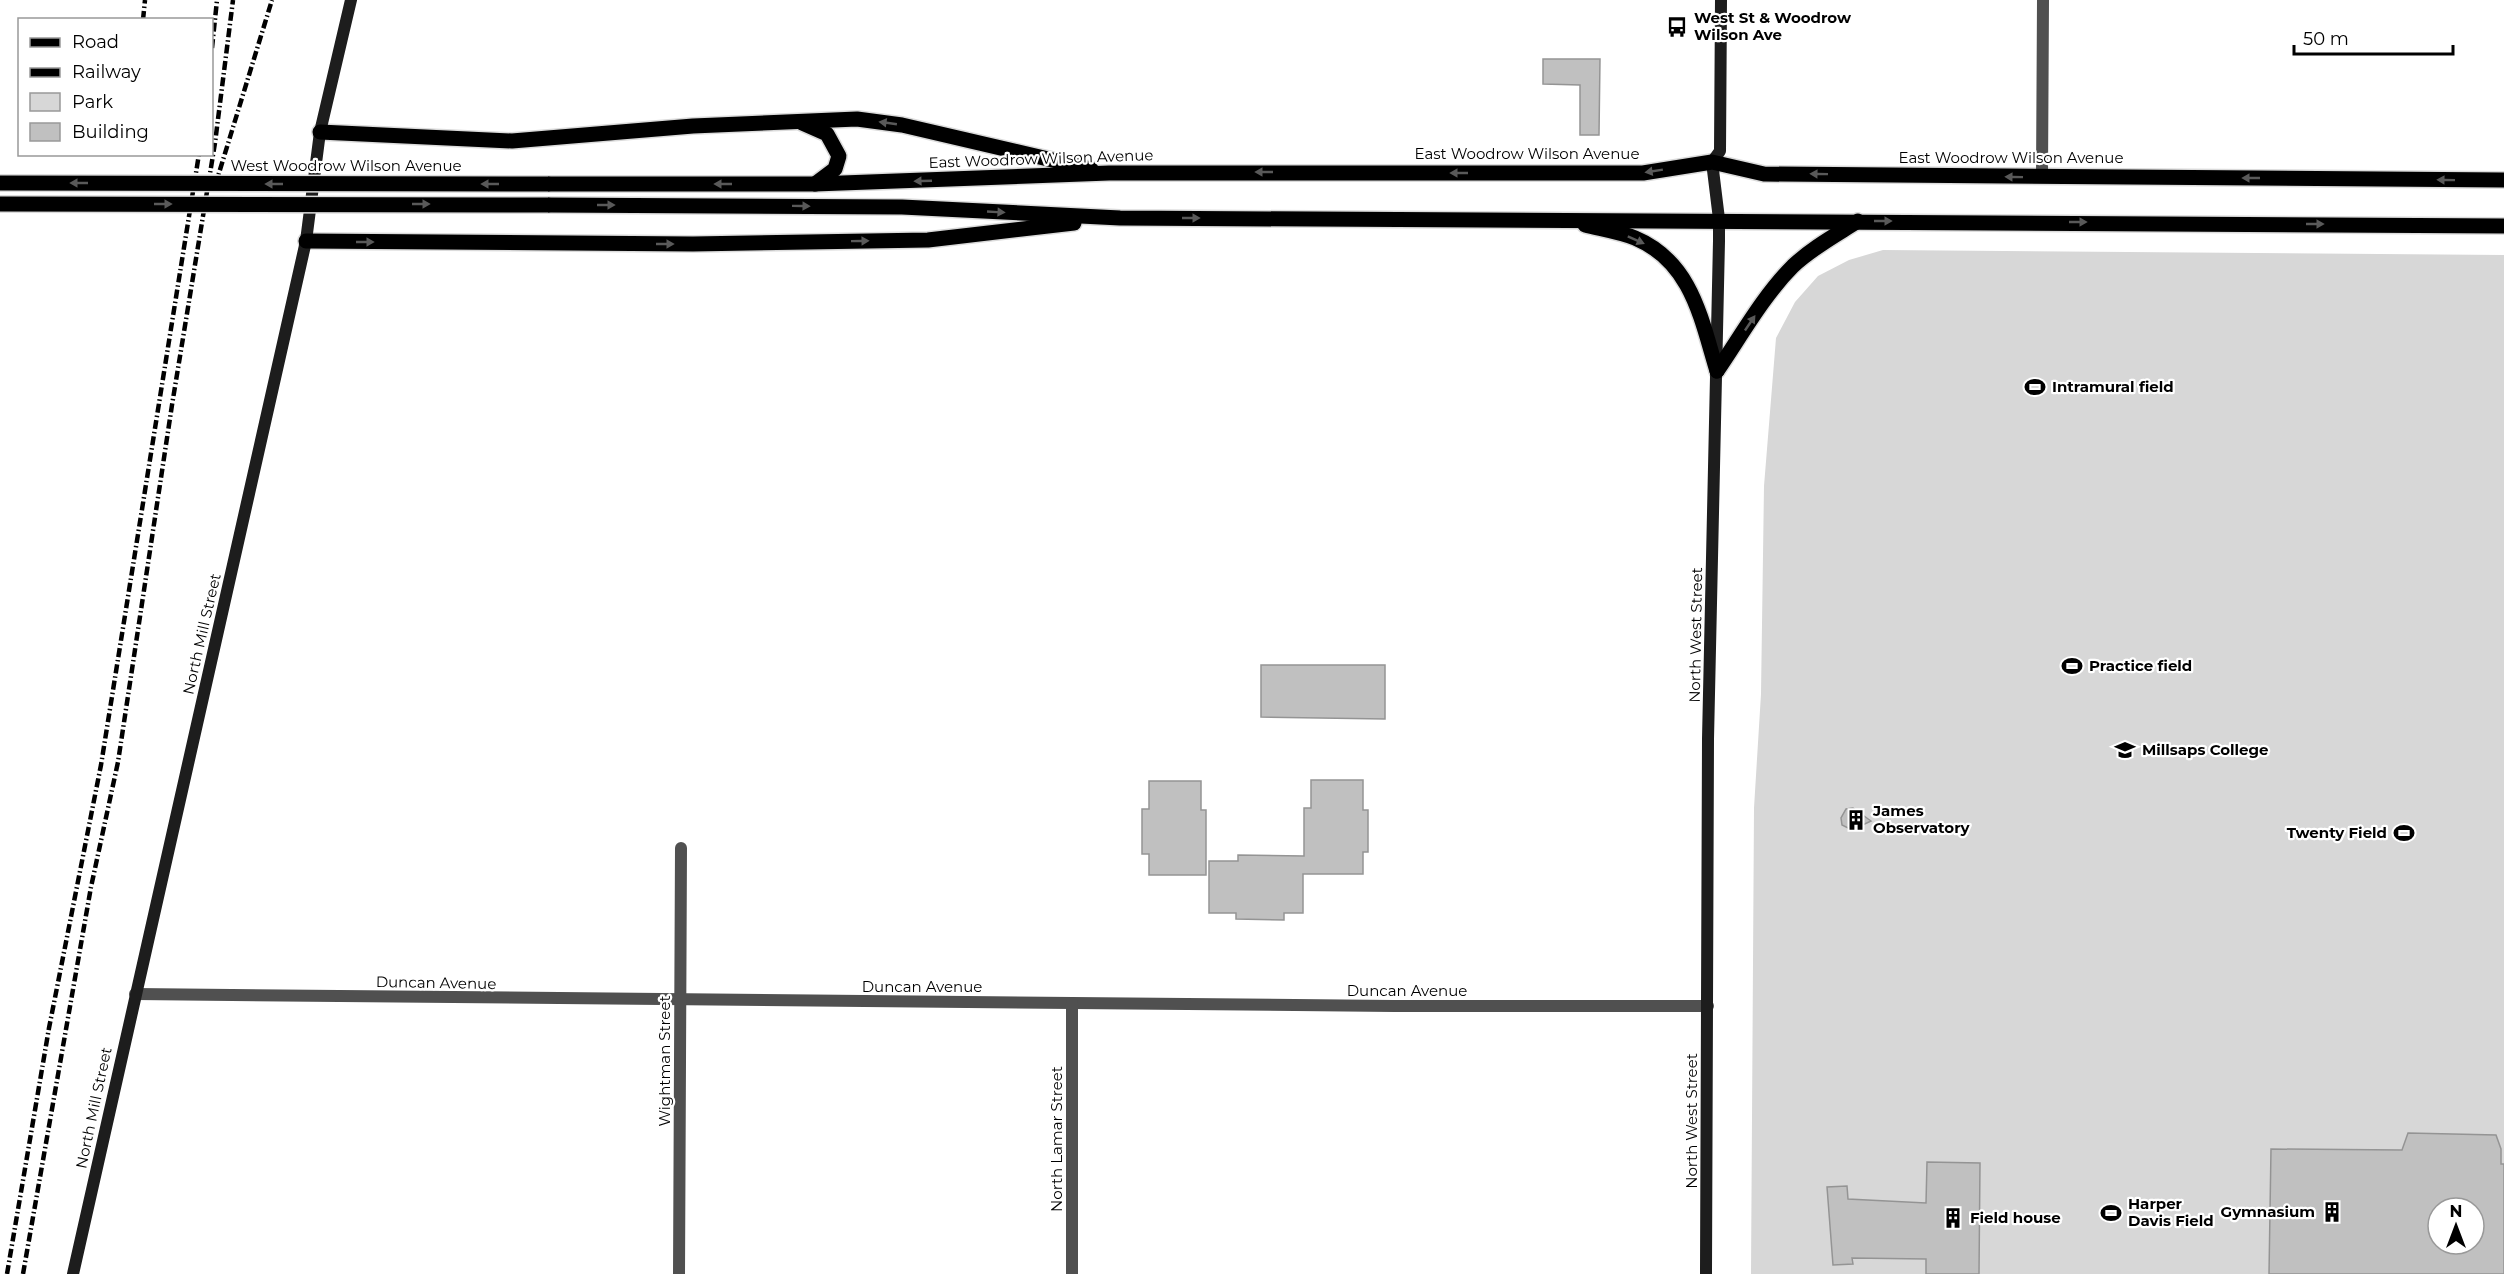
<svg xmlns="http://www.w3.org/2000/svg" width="2504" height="1274" font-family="Montserrat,sans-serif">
  <rect width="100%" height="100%" fill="#fff"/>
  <path fill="#d7d7d7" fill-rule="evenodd" d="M 1883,250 L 2504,255 L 2504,1274 L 1751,1274 L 1754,808 L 1761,694 L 1764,486 L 1776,338 L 1795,302 L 1818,276 L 1849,260 ZM 2438,1208 L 2474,1208 L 2474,1244 L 2438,1244 Z"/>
  <g fill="#c0c0c0" stroke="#949494" stroke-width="1.5" fill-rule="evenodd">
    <polygon points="1543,59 1600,59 1599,135 1580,135 1580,85 1543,84"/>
    <polygon points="1261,665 1385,665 1385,719 1261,717"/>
    <polygon points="1311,780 1363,780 1363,810 1368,810 1368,852 1363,852 1363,874 1303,874 1303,913 1284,913 1284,920 1236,919 1236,913 1209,913 1209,861 1238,861 1238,855 1304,856 1304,808 1311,808"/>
    <polygon points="1149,781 1201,781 1201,810 1206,810 1206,875 1149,875 1149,854 1142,854 1142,809 1149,809"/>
    <polygon points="1853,808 1871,821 1852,830 1842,825 1841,818 1846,809"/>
    <path d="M 2408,1133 L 2496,1135 L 2501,1149 L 2501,1164 L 2504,1164 L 2504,1274 L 2269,1274 L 2271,1149 L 2402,1150 ZM 2438,1208 L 2474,1208 L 2474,1244 L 2438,1244 Z"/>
    <polygon points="1927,1162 1980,1163 1979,1274 1926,1274 1926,1259 1852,1258 1853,1264 1833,1265 1827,1187 1847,1186 1848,1199 1926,1203"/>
  </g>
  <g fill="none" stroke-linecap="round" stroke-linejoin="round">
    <g stroke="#dbdbdb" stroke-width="18">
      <g id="primary">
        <polyline points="802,123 827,134 839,156 835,169 815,184"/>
        <polyline points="320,132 512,141 693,126 857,119 902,125 1091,169"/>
        <polyline points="548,184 815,184 1109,173 1643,173 1712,162 1764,174 2504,180"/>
        <polyline points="548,205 902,207 1120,218 2504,226"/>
        <path d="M 1585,225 C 1601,229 1620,232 1635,238 C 1692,262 1701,319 1717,371"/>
        <polyline points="306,241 693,244 928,240 1074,223"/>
        <path d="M 1717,371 C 1741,336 1763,296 1793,266 C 1812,248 1836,235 1858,221"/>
      </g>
    </g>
    <g stroke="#505050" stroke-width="12">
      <polyline points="2042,177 2043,0"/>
      <polyline points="135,994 1394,1006 1708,1006"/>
      <polyline points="1072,1003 1072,1274"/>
      <polyline points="679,1274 681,848"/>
    </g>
    <g stroke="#1d1d1d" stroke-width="12">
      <polyline points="73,1274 306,241 320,132 351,0"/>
      <polyline points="1706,1274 1708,739 1719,241 1719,219 1712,162 1720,151 1721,0"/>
    </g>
    <use href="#primary" stroke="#000" stroke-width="15"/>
    <g stroke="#000" stroke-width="4.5" stroke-dasharray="9 3 1.5 3" stroke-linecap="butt">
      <polyline points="143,20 145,0"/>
      <polyline points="212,48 217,0"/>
      <polyline points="215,186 272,0"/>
      <polyline points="7,1274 49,1028 101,765 199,154"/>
      <polyline points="23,1274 91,887 118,762 172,405 215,143 233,0"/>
    </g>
    <g stroke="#dbdbdb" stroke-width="18" stroke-linecap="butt">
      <g id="primary-bridge">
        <polyline points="0,183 548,184"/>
        <polyline points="0,204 548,205"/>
      </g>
    </g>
    <use href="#primary-bridge" stroke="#000" stroke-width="15"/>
  </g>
  <defs><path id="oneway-solid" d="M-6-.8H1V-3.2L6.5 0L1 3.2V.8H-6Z" transform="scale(1.5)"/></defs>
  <g fill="#595959">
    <use href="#oneway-solid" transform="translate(888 123) rotate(-172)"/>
    <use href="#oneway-solid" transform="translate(1654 171) rotate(171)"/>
    <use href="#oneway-solid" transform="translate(1264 172) rotate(-180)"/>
    <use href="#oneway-solid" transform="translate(1459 173) rotate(-180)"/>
    <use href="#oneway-solid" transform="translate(1819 174) rotate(-179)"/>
    <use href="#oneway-solid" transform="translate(2014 177) rotate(-179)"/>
    <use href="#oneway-solid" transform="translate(2251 178) rotate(-180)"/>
    <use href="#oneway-solid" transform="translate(2446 180) rotate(-179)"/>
    <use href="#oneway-solid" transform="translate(923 181) rotate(178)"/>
    <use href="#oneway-solid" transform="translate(79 183) rotate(-180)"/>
    <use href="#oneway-solid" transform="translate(274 184) rotate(-180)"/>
    <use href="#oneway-solid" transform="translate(490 184) rotate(-180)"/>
    <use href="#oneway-solid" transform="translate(723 184) rotate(180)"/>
    <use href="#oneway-solid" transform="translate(163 204)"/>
    <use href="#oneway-solid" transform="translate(421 204)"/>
    <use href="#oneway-solid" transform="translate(606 205)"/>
    <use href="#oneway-solid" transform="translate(801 206) rotate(1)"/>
    <use href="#oneway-solid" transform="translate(996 212) rotate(3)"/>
    <use href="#oneway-solid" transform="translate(1191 218)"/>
    <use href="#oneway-solid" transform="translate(1883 221)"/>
    <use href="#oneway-solid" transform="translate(2078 222)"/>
    <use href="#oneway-solid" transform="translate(2315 224)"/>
    <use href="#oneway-solid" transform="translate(1636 240) rotate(24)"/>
    <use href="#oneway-solid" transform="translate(860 241) rotate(-1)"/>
    <use href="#oneway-solid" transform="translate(365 242)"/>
    <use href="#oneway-solid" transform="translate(665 244)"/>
    <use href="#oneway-solid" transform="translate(1750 323) rotate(-56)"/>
  </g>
  <defs>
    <g id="bus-bare" transform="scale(1.62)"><path d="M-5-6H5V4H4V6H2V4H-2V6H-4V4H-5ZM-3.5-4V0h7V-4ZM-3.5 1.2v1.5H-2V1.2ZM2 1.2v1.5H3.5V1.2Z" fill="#000" stroke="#fff" stroke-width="2.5" paint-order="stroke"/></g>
    <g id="stadium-bare" transform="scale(1.62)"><path d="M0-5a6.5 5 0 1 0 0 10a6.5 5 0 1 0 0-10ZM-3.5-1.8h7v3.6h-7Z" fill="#000" stroke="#fff" stroke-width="2.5" paint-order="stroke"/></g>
    <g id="university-bare" transform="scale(1.62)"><path d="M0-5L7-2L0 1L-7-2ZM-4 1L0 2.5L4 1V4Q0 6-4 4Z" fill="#000" stroke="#fff" stroke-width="2.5" paint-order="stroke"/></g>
    <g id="building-bare" transform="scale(1.62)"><path d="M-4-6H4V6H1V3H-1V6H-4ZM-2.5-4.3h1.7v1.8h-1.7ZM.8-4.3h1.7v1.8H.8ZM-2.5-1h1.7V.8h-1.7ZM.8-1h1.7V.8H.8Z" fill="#000" stroke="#fff" stroke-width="2.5" paint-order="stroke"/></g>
  </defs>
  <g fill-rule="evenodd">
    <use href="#bus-bare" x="1677" y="27"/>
    <use href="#stadium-bare" x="2035" y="387"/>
    <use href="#stadium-bare" x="2072" y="666"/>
    <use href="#university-bare" x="2125" y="750"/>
    <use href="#building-bare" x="1856" y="820"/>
    <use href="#stadium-bare" x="2404" y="833"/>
    <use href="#building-bare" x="2332" y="1212"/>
    <use href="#stadium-bare" x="2111" y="1213"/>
    <use href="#building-bare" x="1953" y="1218"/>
  </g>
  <g text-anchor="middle" stroke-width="4.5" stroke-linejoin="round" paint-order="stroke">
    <g font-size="15" font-weight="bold" fill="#000" stroke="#fff" text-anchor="start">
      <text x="1694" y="23">West St &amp; Woodrow<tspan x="1694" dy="17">Wilson Ave</tspan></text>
      <text x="2052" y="392">Intramural field</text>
      <text x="2089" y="671">Practice field</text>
      <text x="2142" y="755">Millsaps College</text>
      <text x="1873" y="816">James<tspan x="1873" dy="17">Observatory</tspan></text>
      <text x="2387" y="838" text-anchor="end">Twenty Field</text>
      <text x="2128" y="1209">Harper<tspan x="2128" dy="17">Davis Field</tspan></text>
      <text x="2315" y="1217" text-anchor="end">Gymnasium</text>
      <text x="1970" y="1223">Field house</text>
    </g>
    <g font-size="15" fill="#000" stroke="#fff">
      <text x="1527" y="159">East Woodrow Wilson Avenue</text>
      <text x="2011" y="163">East Woodrow Wilson Avenue</text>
      <text transform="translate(1041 159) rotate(-2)" y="5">East Woodrow Wilson Avenue</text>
      <text x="346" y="171">West Woodrow Wilson Avenue</text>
      <text transform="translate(202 634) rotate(-77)" y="5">North Mill Street</text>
      <text transform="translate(1696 635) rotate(-89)" y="5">North West Street</text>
      <text transform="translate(436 983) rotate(1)" y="5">Duncan Avenue</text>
      <text x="922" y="992">Duncan Avenue</text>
      <text x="1407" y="996">Duncan Avenue</text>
      <text transform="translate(665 1061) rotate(-90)" y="5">Wightman Street</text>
      <text transform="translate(94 1108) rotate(-78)" y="5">North Mill Street</text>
      <text transform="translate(1692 1121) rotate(-90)" y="5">North West Street</text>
      <text transform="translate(1057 1139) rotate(-90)" y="5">North Lamar Street</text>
    </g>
  </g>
  <rect x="18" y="18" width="195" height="138" fill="#ffffff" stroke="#999999" stroke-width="1.5"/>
  <rect x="30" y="38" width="30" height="9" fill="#000000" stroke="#999999" stroke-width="1.5"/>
  <text x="72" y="48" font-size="18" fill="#000000">Road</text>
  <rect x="30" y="68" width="30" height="9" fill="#000000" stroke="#999999" stroke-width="1.5"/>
  <text x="72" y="78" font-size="18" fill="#000000">Railway</text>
  <rect x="30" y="93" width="30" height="18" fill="#d7d7d7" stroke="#999999" stroke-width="1.5"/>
  <text x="72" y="108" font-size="18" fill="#000000">Park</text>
  <rect x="30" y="123" width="30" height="18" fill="#c0c0c0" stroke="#999999" stroke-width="1.5"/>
  <text x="72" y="138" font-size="18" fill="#000000">Building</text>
  <g transform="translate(2456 1226)"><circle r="28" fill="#ffffff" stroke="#999999" stroke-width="1.5"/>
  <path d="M0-4.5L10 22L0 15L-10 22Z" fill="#000000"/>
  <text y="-9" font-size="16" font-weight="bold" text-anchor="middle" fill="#000000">N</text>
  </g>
  <path d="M2294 45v9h159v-9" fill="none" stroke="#000000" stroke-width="3"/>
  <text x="2303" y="45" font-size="18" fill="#000000" stroke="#ffffff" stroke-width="4.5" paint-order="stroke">50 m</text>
</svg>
